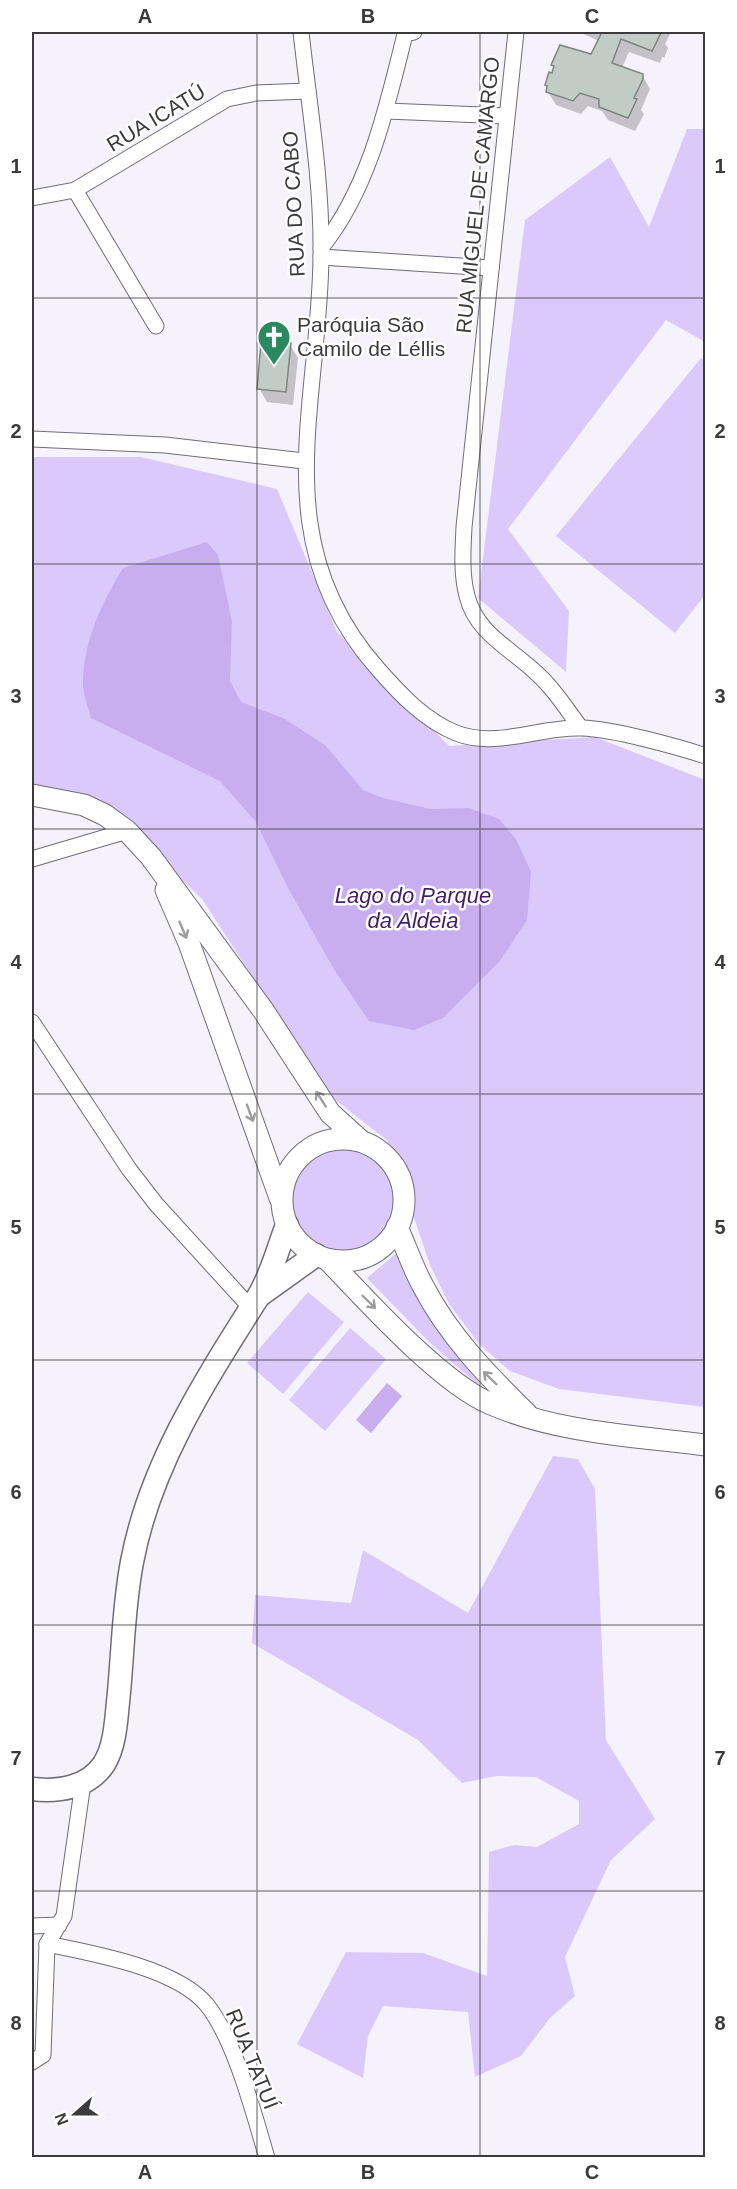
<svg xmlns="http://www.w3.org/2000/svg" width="737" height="2189" font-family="Arial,sans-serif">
  <rect width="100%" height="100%" fill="#f6f2fc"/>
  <g fill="#dcc9fb">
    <polygon points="687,129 705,129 705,342 666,320 508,529 569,611 566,672 478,598 525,220 610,157 649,227"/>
    <polygon points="701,358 706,361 705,595 675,633 556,536"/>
    <polygon points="32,457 141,457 277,489 337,632 449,746 595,737 705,780 705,1407 559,1389 510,1371 479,1344 449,1304 430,1265 388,1141 329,1095 202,899 93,796 32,784"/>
    <circle cx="343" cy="1200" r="53"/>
    <polygon points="400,1250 484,1378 477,1384 429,1342 367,1278"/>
    <polygon points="308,1292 344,1322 283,1394 247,1363"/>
    <polygon points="350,1328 386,1359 325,1431 289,1400"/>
    <polygon points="553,1456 578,1459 595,1489 606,1740 655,1819 611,1860 565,1957 575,1996 550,2018 521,2056 475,2077 468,2012 383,2006 368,2036 363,2078 297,2044 346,1952 423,1953 487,1976 489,1852 514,1845 537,1847 579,1824 579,1801 536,1777 496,1776 462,1783 418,1740 252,1643 255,1595 351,1603 363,1550 468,1613"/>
  </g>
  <g fill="#c8aeef">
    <path d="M 207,542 L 218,555 L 232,621 L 230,681 L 241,702 L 283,718 L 325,745 L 363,790 L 383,798 L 430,809 L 469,808 L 499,819 L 516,839 L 531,872 L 527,920 L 499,962 L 443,1018 L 414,1030 L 369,1021 L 335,971 L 288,888 L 256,822 L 220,781 L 91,718 C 88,708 84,696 83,686 C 82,644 102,602 123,568 Z"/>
    <polygon points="387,1383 402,1396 371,1433 356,1420"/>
  </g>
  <g fill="#0003">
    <polygon points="579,32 671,32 665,44 668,48 664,58 662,57 660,63 629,52 622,68 642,75 650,89 641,110 644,114 635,131 608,120 602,111 588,106 581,114 556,105 548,92 555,68 553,65 591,55 599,41"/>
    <polygon points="290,345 298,358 293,405 267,402 259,388"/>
  </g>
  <g fill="#c2ccc6" stroke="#7d8681" stroke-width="1.5">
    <polygon points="602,32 661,33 652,51 621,39 612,63 643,74 643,79 634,98 637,99 628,118 599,107 599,99 580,93 573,101 546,92 547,86 545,85 549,72 552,73 554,66 551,65 560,45 591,54"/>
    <polygon points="261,342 291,343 286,392 257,389"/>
  </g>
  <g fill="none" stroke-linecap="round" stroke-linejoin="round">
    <g stroke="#706d75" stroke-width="17">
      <g id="street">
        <path d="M 301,32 C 309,105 322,180 321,255 C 320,404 264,541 378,669 C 400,694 424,720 456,733 C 497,749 540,726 582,728 C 613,729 675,746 706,756"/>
        <path d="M 516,32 L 464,527 C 463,550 461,573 467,596 C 476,632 508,647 533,670 C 552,686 566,708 580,727"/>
        <polyline points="387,111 506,116"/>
        <polyline points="75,190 156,326"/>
        <polyline points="32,198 75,190 227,99 256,93 308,91"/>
        <path d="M 321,248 C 369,189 387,107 405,34 L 414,32"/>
        <polyline points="321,257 491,268"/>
        <polyline points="32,439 165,445 304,461"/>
        <polyline points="32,859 127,831"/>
        <polyline points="32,1022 129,1169 156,1204 250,1307"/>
        <polyline points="32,1926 59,1925"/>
        <path d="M 47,1944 C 92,1953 177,1968 207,2005 C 235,2040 254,2114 267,2158"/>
        <polyline points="32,2062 43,2055 47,1944 64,1916 83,1783"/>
      </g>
    </g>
    <g stroke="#706d75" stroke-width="23">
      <g id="secondary">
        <polyline points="32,795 84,805 105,815 127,831 151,857 263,1010 330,1113 361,1141"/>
        <polyline points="166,890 189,943 280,1198"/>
        <circle cx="343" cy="1200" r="61"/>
        <path d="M 397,1227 C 406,1247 413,1268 423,1286 C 449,1336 487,1375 527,1414"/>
        <path d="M 328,1260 C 367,1301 441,1383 491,1404 C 558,1433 635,1436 706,1445"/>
      </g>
    </g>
    <g stroke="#706d75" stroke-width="25">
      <g id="primary">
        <polyline points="260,1295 316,1255"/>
        <path d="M 32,1789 C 58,1792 88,1788 104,1764 C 115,1746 116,1722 118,1702 C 123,1656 123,1608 132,1562 C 150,1465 206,1379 258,1297 C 271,1276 278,1248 287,1225"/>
      </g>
    </g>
    <use href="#street" stroke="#fff" stroke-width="15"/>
    <use href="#secondary" stroke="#fff" stroke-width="21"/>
    <use href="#primary" stroke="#fff" stroke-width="22"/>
  </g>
  <defs><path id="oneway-shaft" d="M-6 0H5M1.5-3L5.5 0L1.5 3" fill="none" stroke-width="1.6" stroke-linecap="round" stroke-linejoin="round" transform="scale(1.5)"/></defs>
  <g stroke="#9d9c9e">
    <use href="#oneway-shaft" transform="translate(183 930) rotate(67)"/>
    <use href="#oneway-shaft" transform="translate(321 1099) rotate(-123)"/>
    <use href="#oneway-shaft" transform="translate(250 1113) rotate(70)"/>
    <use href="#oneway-shaft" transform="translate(369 1302) rotate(44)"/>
    <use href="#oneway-shaft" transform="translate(490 1378) rotate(-136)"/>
  </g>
  <path fill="none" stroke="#3b3a3d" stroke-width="1.5" stroke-opacity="0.55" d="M 257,32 L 257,2158M 480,32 L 480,2158M 32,298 L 706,298M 32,564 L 706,564M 32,829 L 706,829M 32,1094 L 706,1094M 32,1360 L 706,1360M 32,1625 L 706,1625M 32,1891 L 706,1891"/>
  <defs>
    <g id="church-pin" transform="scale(1.725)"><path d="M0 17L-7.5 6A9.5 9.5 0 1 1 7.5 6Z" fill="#2a8961" stroke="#fff"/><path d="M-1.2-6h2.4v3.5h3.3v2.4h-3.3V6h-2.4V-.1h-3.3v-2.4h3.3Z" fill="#fff"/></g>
  </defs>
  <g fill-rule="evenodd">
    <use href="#church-pin" x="274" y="337"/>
  </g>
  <g text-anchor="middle" stroke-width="5" stroke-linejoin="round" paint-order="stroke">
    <g font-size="21" fill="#3b3a3d" stroke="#fff">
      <text transform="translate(156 118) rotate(-31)" y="7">RUA ICATÚ</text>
      <text transform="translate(478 195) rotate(-84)" y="7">RUA MIGUEL DE CAMARGO</text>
      <text transform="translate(294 204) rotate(-93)" y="7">RUA DO CABO</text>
      <text transform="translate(252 2059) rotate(68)" y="7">RUA TATUÍ</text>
    </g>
    <g font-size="21" fill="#3b3a3d" stroke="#fff" text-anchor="start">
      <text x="297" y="332">Paróquia São<tspan x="297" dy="24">Camilo de Léllis</tspan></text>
    </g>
    <g font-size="22" font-style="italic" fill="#421e68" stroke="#fff">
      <text x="413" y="903">Lago do Parque<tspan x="413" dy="25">da Aldeia</tspan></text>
    </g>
  </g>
  <rect width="737" height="2189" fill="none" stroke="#ffffff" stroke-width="66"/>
  <g transform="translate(75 2114) rotate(249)" stroke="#ffffff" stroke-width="4.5" paint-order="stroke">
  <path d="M0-4.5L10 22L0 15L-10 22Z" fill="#3b3a3d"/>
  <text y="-9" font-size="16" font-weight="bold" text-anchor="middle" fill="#3b3a3d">N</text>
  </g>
  <rect x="33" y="33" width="671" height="2123" fill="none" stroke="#3b3a3d" stroke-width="2"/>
  <g font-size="20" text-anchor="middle" font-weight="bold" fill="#3b3a3d">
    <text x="145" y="23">A</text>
    <text x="368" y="23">B</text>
    <text x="592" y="23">C</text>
    <text x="16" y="173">1</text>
    <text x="720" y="173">1</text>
    <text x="16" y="438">2</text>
    <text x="720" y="438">2</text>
    <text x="16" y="703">3</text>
    <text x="720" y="703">3</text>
    <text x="16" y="969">4</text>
    <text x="720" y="969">4</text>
    <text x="16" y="1234">5</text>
    <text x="720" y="1234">5</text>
    <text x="16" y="1499">6</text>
    <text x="720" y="1499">6</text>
    <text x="16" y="1765">7</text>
    <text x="720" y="1765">7</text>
    <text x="16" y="2030">8</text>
    <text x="720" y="2030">8</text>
    <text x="145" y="2179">A</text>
    <text x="368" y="2179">B</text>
    <text x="592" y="2179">C</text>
  </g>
</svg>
